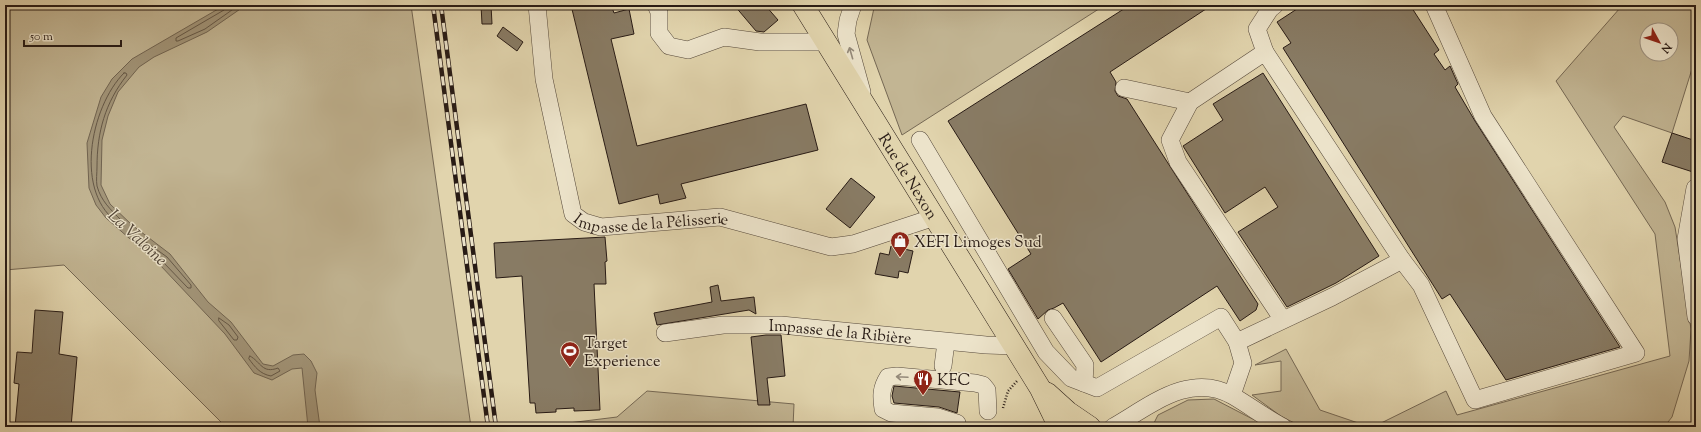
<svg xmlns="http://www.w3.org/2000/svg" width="1701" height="432" font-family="'Sorts Mill Goudy',serif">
  <rect width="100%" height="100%" fill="#e1d4ad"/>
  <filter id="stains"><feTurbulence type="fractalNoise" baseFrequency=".005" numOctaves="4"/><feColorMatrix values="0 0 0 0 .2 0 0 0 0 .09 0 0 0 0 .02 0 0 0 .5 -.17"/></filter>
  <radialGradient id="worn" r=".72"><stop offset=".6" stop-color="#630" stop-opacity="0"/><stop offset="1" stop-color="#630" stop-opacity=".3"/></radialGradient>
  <g fill="#c2b593" stroke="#756854" fill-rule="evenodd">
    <polygon points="5,5 411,5 471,427 226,427 64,265 5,270"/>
    <polygon points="880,5 1105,5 902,135 867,40 874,8"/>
    <path d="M 1619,5 L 1696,5 L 1696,56 L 1672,133 L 1623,116 L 1614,127 L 1665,202 L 1675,227 L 1691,329 L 1689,361 L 1672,417 L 1664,427 L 1373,427 L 1446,391 L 1457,415 L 1670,356 L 1655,234 L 1556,81 L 1620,8 ZM 1647,30 L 1671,30 L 1671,54 L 1647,54 Z"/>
    <polygon points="1286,349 1320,410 1370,427 1303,427 1282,417 1252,395 1281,391 1281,361 1255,365"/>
    <polygon points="647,391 794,404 793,427 536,427 617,417"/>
    <polygon points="1214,399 1268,427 1152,427 1158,415 1188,400"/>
  </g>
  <polygon fill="#a29579" stroke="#716451" points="225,5 246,5 207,32 154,57 139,67 118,92 108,116 102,140 101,185 110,204 132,225 170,254 208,302 231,322 263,364 273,366 293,355 304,354 311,361 317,373 315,390 320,427 308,427 302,368 292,369 272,380 254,373 225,334 160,265 106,218 96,205 89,188 87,143 101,97 112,79 132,59"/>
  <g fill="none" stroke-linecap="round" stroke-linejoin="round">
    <g stroke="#655847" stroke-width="1">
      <polyline points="226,5 224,10 176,38 176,41 178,41 205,29 239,5"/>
      <path d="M 124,73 L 126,73 L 127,75 C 105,103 97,132 97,167 C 97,173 96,180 97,186 C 101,201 111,210 121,220 L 120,224 C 73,195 90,107 124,73 Z"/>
      <polygon points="139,237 167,257 191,285 191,288 188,288 163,262 139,240"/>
      <polygon points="219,318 229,325 238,337 237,340 234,340 219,321"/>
      <path d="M 250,356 C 261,362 262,374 278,368 L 280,371 L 271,376 C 260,374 255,367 249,359 Z"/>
    </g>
  </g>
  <g fill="#887b64" stroke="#281b15">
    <polygon points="481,5 491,5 492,24 482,24"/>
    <polygon points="571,5 611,5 614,13 629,9 634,34 611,39 637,146 806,104 818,150 681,184 686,198 660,204 658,194 619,204"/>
    <polygon points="734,5 765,5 778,20 764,32 756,31"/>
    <polygon points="1130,5 1212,5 1110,72 1116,82 1115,91 1118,96 1127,99 1258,304 1256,310 1240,321 1217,286 1101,362 1063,303 1054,308 1048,310 1038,319 1008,269 1031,254 948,121"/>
    <polygon points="1303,5 1410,5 1439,50 1434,54 1445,70 1450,66 1458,84 1455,87 1475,121 1620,347 1506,380 1450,294 1442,299 1283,48 1291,43 1277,22"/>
    <polygon points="503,27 523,42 517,51 497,36"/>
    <polygon points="1263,73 1379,256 1336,283 1287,307 1238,232 1278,207 1265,187 1225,213 1183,146 1223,120 1213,104"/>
    <polygon points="1672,133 1696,141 1696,173 1662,162"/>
    <polygon points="851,178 875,197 850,228 826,209"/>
    <polygon points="605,237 607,261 605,262 606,284 594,284 600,410 574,411 574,408 556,409 556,412 536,413 535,403 530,403 522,276 496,278 494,243"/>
    <polygon points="891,246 913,251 908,273 899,271 898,278 875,274 880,253 889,255"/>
    <polygon points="718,285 721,301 754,297 756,314 749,310 657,325 654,313 712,302 710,287"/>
    <polygon points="35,310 63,312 59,354 77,357 71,427 15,427 19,384 14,383 17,352 32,353"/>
    <polygon points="766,335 781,335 785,376 767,378 770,405 758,405 751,337"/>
    <polygon points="894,386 960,392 957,413 939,407 894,403 892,396"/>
  </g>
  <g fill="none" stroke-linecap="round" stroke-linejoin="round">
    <g stroke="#56493b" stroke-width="18">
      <g id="minor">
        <path id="s1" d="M 537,5 L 544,79 L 573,214 L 584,222 L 601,227 L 720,217 L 831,247 L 853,244 L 935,217"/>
        <polyline points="656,5 659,12 659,33 669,46 688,50 724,37 760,42 826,42"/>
        <polyline points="853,5 848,20 846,34 862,92"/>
        <polyline points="1265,52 1257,29 1270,9 1275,5"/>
        <polyline points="1124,88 1190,102"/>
        <polyline points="920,140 1046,352 1071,378 1097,388 1221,317 1237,342"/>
        <polyline points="1695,188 1686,239 1696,317"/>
        <polyline points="1402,260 1421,285 1475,400 1636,353 1483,116 1434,5"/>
        <polyline points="1053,318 1085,365 1084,383"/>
        <path id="s2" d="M 665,333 L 723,325 L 781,325 L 986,345 L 1015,346"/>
        <polyline points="943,366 946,342"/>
        <polyline points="1232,395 1243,363 1237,342 1332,297 1402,260 1265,52 1190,102 1170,140 1178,162 1283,320"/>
        <path d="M 957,423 L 938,417 L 891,413 L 883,409 C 881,396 881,388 888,377 L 897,376 L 975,383 L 983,385 L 987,390 L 988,411"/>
        <path d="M 1113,427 C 1150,406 1190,371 1233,396 C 1250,406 1266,418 1283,427"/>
      </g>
    </g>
    <g stroke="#281b15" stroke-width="22">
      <g id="major">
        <path id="s3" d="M 803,5 L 1040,388 L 1059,427"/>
        <polyline points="1047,393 1068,412 1090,427"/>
      </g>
    </g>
    <polyline stroke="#281b15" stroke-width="2.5" stroke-dasharray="1 2" stroke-linecap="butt" points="1003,408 1008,391 1017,381"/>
    <use href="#minor" stroke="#ece3ca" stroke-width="17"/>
    <use href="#major" stroke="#e1d4ad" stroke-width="21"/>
    <g stroke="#281b15" stroke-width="4.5">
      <g id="rail">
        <polyline points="433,5 488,427"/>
        <polyline points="441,5 496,427"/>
      </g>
    </g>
    <use href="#rail" stroke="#ece3ca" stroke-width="3" stroke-dasharray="9" stroke-linecap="butt"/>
  </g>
  <defs><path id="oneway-shaft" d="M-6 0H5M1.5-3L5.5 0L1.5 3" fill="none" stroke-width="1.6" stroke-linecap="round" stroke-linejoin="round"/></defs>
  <g stroke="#948979">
    <use href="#oneway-shaft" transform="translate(851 53) rotate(-106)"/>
    <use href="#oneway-shaft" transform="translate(902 377) rotate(-177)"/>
  </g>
  <defs>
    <g id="shop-pin" transform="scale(1)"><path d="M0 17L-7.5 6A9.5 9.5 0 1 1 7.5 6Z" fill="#8f2418" stroke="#ece3ca"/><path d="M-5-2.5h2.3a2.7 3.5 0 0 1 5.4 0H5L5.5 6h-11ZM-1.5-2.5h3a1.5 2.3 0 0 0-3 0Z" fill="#fff"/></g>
    <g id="stadium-pin" transform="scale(1)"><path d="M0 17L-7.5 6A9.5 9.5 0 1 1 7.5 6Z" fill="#8f2418" stroke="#ece3ca"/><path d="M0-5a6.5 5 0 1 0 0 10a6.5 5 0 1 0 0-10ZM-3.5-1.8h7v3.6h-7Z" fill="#fff"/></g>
    <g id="restaurant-pin" transform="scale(1)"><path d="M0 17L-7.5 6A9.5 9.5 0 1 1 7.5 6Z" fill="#8f2418" stroke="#ece3ca"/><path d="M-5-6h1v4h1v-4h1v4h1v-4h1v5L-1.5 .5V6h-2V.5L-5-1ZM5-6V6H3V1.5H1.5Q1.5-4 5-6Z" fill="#fff"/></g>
  </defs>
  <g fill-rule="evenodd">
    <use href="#shop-pin" x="900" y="241"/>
    <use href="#stadium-pin" x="570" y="351"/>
    <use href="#restaurant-pin" x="923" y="379"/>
  </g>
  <g text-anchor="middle" stroke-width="3" stroke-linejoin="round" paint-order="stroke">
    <g font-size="16" fill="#281b15" stroke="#ece3ca">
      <text dy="6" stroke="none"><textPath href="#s3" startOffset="201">Rue de Nexon</textPath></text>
      <text dy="6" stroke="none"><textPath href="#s1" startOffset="294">Impasse de la Pélisserie</textPath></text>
      <text dy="6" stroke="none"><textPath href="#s2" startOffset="176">Impasse de la Ribière</textPath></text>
    </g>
    <g font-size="16" fill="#281b15" stroke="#ece3ca" text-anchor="start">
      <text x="914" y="247">XEFI Limoges Sud</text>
      <text x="584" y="348">Target<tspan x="584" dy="18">Experience</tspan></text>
      <text x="937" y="385">KFC</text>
    </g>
    <g font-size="17" font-style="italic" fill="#534638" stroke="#ece3ca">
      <text transform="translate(138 237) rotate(43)" y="6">La Valoine</text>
    </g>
  </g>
  <rect width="1701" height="432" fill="none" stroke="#e1d4ad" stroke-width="20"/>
  <rect x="6" y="6" width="1689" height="420" fill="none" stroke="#281b15" stroke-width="2"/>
  <rect x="10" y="10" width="1681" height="412" fill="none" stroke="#281b15"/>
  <g transform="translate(1659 42) rotate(130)"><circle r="19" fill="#ece3ca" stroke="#9e9382"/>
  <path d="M0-3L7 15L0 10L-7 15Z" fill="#8f2418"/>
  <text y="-6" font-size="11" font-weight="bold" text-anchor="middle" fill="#281b15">N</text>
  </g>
  <path d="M24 40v6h97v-6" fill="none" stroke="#281b15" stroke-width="2"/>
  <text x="30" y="40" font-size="12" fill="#281b15" stroke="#ece3ca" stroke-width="3" paint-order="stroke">50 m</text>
  <rect width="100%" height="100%" filter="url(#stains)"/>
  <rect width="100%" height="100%" fill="url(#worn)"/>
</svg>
